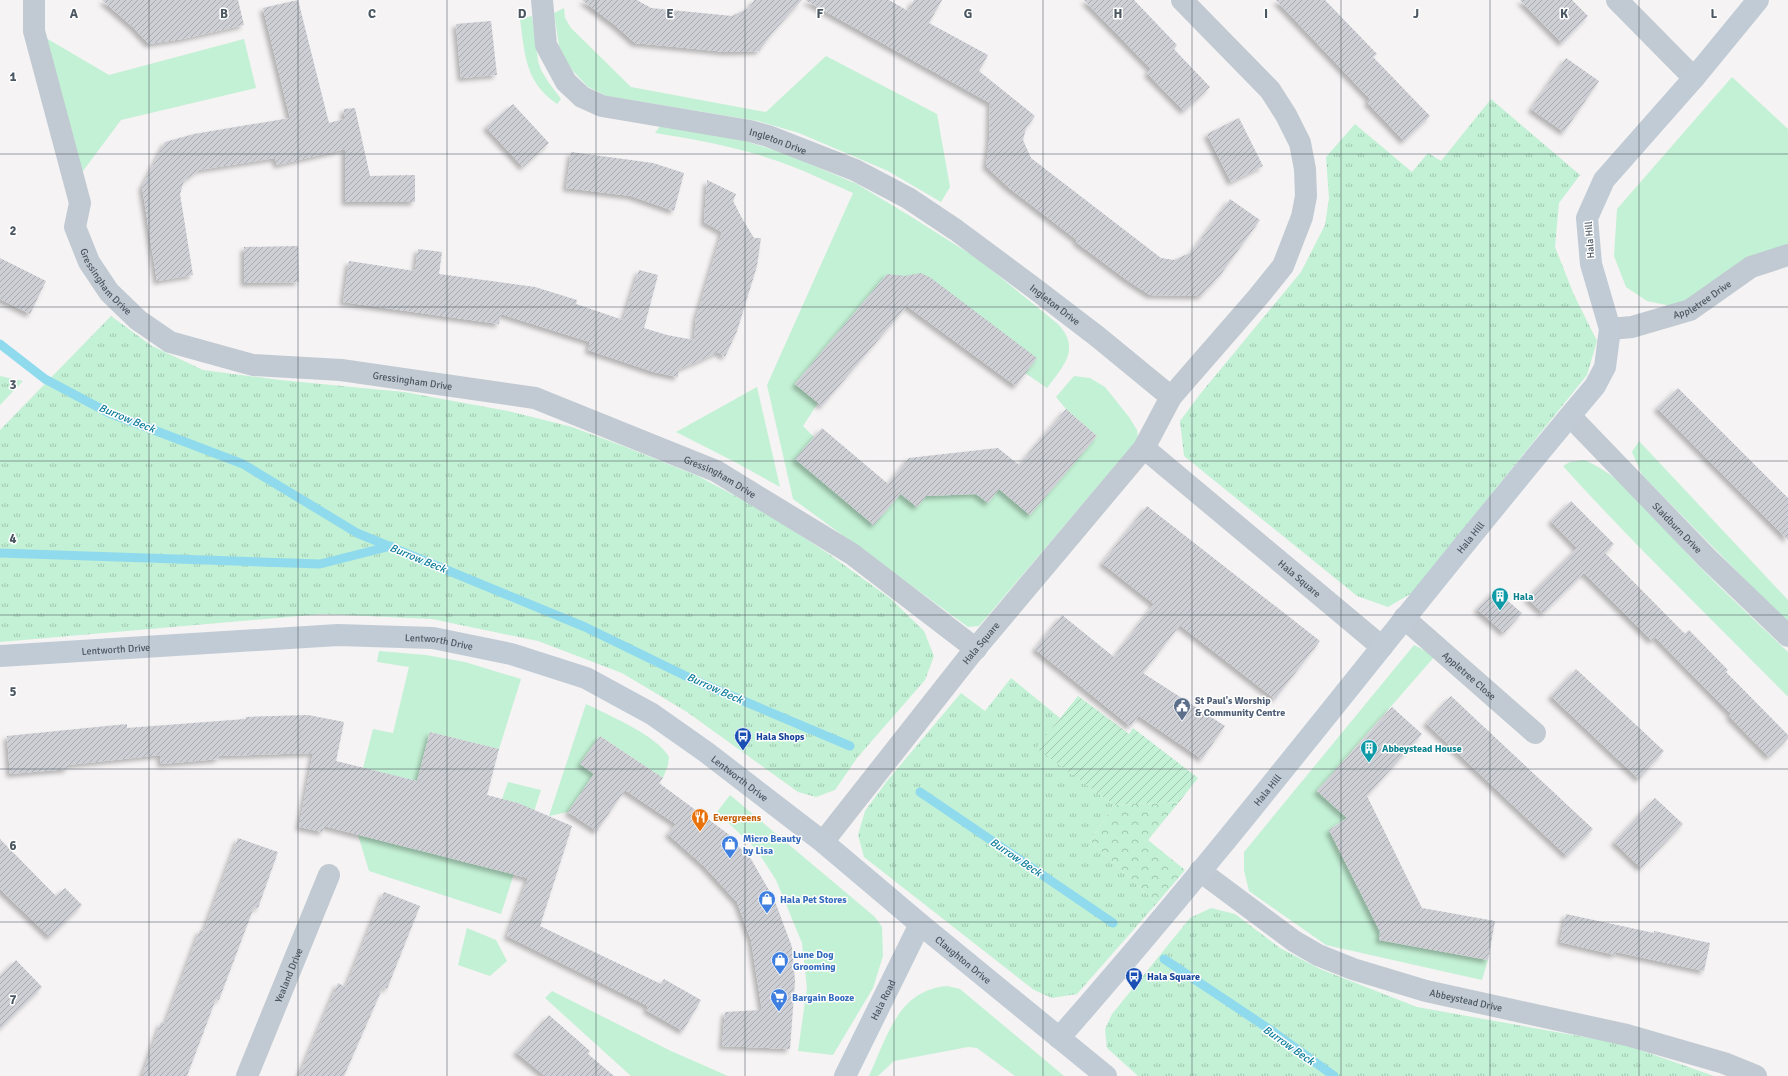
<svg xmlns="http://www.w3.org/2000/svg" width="1788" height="1076" font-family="Signika,sans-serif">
  <defs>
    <pattern id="forest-crowns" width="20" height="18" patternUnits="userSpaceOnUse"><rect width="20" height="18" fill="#c3f1d5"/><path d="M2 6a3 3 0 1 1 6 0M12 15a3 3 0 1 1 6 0" fill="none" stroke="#a0c6b0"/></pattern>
    <pattern id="park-tufts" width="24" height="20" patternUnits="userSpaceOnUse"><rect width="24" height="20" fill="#c3f1d5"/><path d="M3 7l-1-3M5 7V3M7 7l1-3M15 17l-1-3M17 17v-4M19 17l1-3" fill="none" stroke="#a0c6b0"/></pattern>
    <pattern id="garden-furrows" width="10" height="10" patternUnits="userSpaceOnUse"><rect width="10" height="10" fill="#c3f1d5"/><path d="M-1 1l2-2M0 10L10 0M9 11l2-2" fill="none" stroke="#a0c6b0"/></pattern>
    <pattern id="building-hatch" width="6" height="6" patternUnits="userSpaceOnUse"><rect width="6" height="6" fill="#cdcfd5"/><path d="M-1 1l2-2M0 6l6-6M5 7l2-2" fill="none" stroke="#a8abb0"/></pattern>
    <filter id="shadow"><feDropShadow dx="-3.5" dy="3.5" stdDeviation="2" flood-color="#0004"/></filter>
  </defs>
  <rect width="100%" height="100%" fill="#f5f3f3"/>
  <g fill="#c3f1d5">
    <polygon points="564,8 565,18 571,28 631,87 766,112 826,56 937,114 950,187 941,202 888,171 799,133 758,121 607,96 588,87 573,71 560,52 554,13"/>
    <path d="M 532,16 L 538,61 L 541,70 L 549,83 L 561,99 L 557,104 C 525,82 525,55 520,19 Z"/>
    <polygon points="34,31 109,75 244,39 256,88 121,120 74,183"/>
    <polygon points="1732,77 1788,129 1788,255 1690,310 1647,301 1626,287 1614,256 1617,209"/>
    <path d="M 660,126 L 720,133 L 786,154 L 857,184 L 910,216 L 978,259 L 1058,324 C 1081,349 1064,365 1047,388 L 1025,373 L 929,278 L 905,276 L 882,280 L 795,384 L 818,403 L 803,426 L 814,437 L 796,459 L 873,525 L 901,494 L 917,507 L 926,496 L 976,494 L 988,503 L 999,489 L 1030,515 L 1097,436 L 1066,409 L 1056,397 L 1074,376 L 1090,378 L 1105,387 L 1129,417 L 1137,430 L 1138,439 L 979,626 L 968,627 L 793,499 L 767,385 L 853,193 C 832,184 812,174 791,166 C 747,149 701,140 655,133 Z"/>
    <polygon points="757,387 780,487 735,462 676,432"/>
    <polygon points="1639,441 1788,600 1788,623 1642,475 1632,452"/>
    <path d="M 1584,460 C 1629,478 1664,530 1698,565 C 1727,595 1758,623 1788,652 L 1788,697 C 1713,620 1635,546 1563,466 L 1570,462 Z"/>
    <polygon points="1414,645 1435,656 1317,791 1347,818 1329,830 1369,909 1386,901 1379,940 1488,960 1482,980 1326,945 1249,891 1244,870 1244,852"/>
    <polygon points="379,651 426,655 465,662 521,679 499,749 430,732 417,781 363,768 373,729 393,733 409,667 377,662"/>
    <path d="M 586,704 C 607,714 659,737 669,757 L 668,765 L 663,778 L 600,736 L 580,764 L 594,774 L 568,812 L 549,816 Z"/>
    <polygon points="508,782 541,790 501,914 369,871 358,835 414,849 457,844 453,859 505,872 522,804 502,799"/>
    <polygon points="730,795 875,917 882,927 883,956 873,988 833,1055 798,1051 807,988 802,943 776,880 756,849 717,812"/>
    <polygon points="467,928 496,940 507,961 490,976 458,965"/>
    <path d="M 947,986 L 960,989 L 1064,1076 L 1015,1076 L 977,1048 L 968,1047 L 894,1061 L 878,1076 L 869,1076 C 887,1037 898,990 947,986 Z"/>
    <polygon points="552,991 671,1051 728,1076 631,1076 545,998"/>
  </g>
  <polygon fill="url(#forest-crowns)" points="1179,802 1148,840 1185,870 1157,903 1090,841 1114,805"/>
  <g fill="url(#park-tufts)">
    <polygon points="1491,99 1580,175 1559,203 1555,247 1574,295 1597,341 1587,375 1412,593 1388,607 1357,596 1184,456 1180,421 1201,393 1301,272 1325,225 1329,198 1326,157 1355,124 1412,172 1428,153 1441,161"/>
    <polygon points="111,316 152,346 203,370 280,380 404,392 508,411 572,427 623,446 698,476 763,511 826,552 891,599 924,631 934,656 925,680 857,758 835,790 816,797 798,792 687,712 622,673 538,641 432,619 323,614 0,642 0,430"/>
    <polygon points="0,376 23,381 0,405"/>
    <polygon points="1011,678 1060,718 1037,748 1114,805 1090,841 1157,903 1077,994 1052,998 1034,990 864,857 858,835 865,811 887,781 961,693 985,711"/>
    <polygon points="1211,908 1235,914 1280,948 1320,969 1417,1007 1623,1044 1714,1076 1138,1076 1107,1048 1105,1029 1112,1014 1190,918"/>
  </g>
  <polygon fill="url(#garden-furrows)" points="1078,696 1129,734 1133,728 1198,778 1179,802 1114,805 1036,748"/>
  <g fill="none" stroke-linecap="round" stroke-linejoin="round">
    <g stroke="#90daee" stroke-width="9">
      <polyline points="0,344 45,379 109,413 243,464 357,533 585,627 696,681 850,746"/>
      <polyline points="0,553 320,564 391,546"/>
      <polyline points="920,792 1113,923"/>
      <polyline points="1164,959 1269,1029 1334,1076"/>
    </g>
  </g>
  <g fill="url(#building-hatch)" filter="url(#shadow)">
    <polygon points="102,0 238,0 244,25 182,39 149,44 133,27"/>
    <polygon points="298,0 329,123 344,119 344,109 355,108 370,176 415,175 415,202 345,202 345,149 277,165 275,158 199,170 184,181 180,194 193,275 157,281 142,187 165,142 194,134 290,118 263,8"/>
    <polygon points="582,0 637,0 651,8 732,16 749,8 754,0 802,0 773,32 759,51 727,52 635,43 615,25"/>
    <polygon points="805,0 889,0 908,11 914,0 942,0 929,23 988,55 979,71 1035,116 1026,128 1023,140 1031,158 1161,258 1174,260 1192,252 1230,199 1260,220 1221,274 1201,296 1150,295 1127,280 1076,242 1077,240 1008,187 986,166 989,142 990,103"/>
    <polygon points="1084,0 1134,0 1177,45 1174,49 1210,87 1184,111 1147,73 1151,69"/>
    <polygon points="1276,0 1325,0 1377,54 1373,57 1430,116 1404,141 1367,102 1370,99"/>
    <polygon points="1520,0 1572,0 1588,16 1562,43"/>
    <polygon points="491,21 497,75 461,78 456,24"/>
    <polygon points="1566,58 1599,81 1564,132 1531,109"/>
    <polygon points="513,104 549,143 523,167 486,127"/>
    <polygon points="1239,118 1263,166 1231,182 1207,134"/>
    <polygon points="571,152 653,163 684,173 674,211 631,196 566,188"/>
    <polygon points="707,180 736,194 733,201 743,220 754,238 761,238 759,251 760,253 759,252 757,266 737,331 725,357 718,352 699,361 679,369 678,377 654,372 588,350 590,342 501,314 499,324 343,302 349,261 415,271 418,249 442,252 439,274 535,287 577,300 576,304 623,320 639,270 658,275 644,328 667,335 694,340 696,318 722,232 704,222"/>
    <polygon points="298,246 299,282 244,283 244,247"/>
    <polygon points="0,258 46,281 30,314 0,299"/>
    <polygon points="921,273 931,278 1037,358 1016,386 907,306 822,406 795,384 887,274 905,276"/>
    <polygon points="1678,388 1788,498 1788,540 1657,408"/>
    <polygon points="1066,409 1097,436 1030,515 999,489 988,503 976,494 926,496 917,507 888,484 909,458 998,448 1019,465"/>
    <polygon points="822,428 900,494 874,525 795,459"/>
    <polygon points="1571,501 1614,544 1605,553 1685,634 1689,630 1728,670 1726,672 1788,735 1788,738 1769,757 1729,716 1731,714 1655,637 1652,641 1584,573 1543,613 1527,598 1577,548 1551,521"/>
    <polygon points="1147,506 1320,641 1275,699 1180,625 1143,673 1225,726 1202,759 1139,716 1130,726 1035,649 1062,615 1114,657 1154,604 1102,563"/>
    <polygon points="1495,590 1522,613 1504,633 1477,609"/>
    <polygon points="1576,669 1664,751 1639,779 1551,696"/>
    <polygon points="1451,696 1593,829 1567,856 1426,723"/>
    <polygon points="1392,707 1422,734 1367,796 1422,908 1495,921 1488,960 1379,940 1380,932 1329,830 1347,818 1317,791"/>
    <polygon points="308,715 344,722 336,761 417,781 430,732 499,749 487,795 518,803 572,826 540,926 661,984 664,979 701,1000 683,1031 646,1010 648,1006 507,936 528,878 324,826 323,832 299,827 313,753 218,756 219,759 161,764 160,755 68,765 68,769 10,774 7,736 127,724 127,728 246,719 246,717"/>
    <polygon points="600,736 663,778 659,783 735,839 733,841 751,859 774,899 792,947 795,981 790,1049 722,1046 725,1012 762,1010 751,940 737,902 704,866 668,834 676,824 625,790 597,831 568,812 594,774 580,764"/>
    <polygon points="1655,798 1683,824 1641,868 1614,842"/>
    <polygon points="238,838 278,852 258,908 254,907 219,1000 216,999 187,1076 142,1076 161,1022 165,1024 200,930 204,931"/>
    <polygon points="0,839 56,896 65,888 82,905 50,937 0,889"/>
    <polygon points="384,892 420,906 387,989 383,987 344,1076 299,1076 338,983 346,987"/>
    <polygon points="1566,914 1654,933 1654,931 1710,943 1704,971 1616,952 1615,955 1560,942"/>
    <polygon points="16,960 42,987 0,1029 0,976"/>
    <polygon points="549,1015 590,1051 588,1054 614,1076 545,1076 516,1052"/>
  </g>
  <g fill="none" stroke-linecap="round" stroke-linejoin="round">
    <g stroke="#c1cad2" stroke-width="22">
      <path id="s1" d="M 34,0 L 34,31 L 80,203 L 75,227 L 89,262 L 109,292 L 138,320 L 170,342 L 253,365 L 341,370 L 535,398 L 716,471 L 852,554 L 976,649"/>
      <path id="s2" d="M 542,0 L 546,45 L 566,82 L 582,97 L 602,106 L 750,131 L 768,136 L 855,170 L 908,198 L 956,230 L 1034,288 L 1098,337 L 1171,397"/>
      <polyline points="1617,0 1694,78"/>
      <path id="s3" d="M 1610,329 L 1632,327 L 1690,310 L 1751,267 L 1788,255"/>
      <path id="s4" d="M 1570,416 L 1707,558 L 1788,636"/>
      <path id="s5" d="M 1144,448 L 1382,647"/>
      <path id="s6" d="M 1404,618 L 1535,733"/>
      <path id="s7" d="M 823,842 L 971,654 L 1144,448 L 1171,397 L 1258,297 L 1283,266 L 1302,217 L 1306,196 L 1305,169 L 1300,143 L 1286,115 L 1270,90 L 1182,0"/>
      <path id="s8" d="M 1200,871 L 1294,941 L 1318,955 L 1353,969 L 1426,991 L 1627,1035 L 1724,1063 L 1756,1076"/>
      <path id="s9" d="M 247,1076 L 329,875"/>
    </g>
    <g stroke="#c1cbd6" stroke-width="22">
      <path id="s10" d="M 0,656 L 338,635 L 433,638 L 511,654 L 586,678 L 652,714 L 706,752 L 823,842 L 920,924 L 1106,1076"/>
      <path id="s11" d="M 1059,1038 C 1245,827 1413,601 1595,386 L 1605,367 L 1610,329 L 1591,264 L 1587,218 L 1604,180 L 1694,78 L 1758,0"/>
      <path id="s12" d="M 845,1076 L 920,924"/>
    </g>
  </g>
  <path fill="none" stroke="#4a5661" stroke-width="1" stroke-opacity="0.55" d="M 149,0 L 149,1076M 298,0 L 298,1076M 447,0 L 447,1076M 596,0 L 596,1076M 745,0 L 745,1076M 894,0 L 894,1076M 1043,0 L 1043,1076M 1192,0 L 1192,1076M 1341,0 L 1341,1076M 1490,0 L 1490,1076M 1639,0 L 1639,1076M 0,154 L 1788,154M 0,307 L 1788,307M 0,461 L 1788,461M 0,615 L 1788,615M 0,769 L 1788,769M 0,922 L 1788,922"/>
  <defs>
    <g id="building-pin" transform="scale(0.9)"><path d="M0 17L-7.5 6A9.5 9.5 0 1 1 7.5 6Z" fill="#0f9aa8" stroke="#fff"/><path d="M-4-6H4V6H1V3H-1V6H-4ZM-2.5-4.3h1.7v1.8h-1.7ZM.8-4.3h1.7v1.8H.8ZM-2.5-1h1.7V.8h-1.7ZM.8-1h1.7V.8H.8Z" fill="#fff"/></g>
    <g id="civic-pin" transform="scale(0.9)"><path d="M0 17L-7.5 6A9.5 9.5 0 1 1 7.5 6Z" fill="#5c6f8a" stroke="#fff"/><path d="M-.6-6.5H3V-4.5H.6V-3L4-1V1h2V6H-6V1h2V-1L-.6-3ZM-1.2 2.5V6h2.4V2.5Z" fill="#fff"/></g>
    <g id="bus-pin" transform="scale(0.9)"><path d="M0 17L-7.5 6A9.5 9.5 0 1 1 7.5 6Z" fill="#1a4fb4" stroke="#fff"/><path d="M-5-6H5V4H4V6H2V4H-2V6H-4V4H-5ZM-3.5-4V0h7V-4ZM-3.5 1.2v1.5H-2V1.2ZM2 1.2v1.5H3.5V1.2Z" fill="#fff"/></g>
    <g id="restaurant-pin" transform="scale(0.9)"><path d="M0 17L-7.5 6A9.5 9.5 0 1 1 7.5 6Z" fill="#e8710a" stroke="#fff"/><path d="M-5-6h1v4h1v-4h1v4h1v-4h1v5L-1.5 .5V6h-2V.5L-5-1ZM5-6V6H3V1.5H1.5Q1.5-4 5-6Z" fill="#fff"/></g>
    <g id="shop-pin" transform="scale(0.9)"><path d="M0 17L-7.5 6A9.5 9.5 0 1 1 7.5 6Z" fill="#3f7fe0" stroke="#fff"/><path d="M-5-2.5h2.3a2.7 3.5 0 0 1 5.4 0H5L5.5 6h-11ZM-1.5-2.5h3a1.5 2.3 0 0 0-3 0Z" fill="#fff"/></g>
    <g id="supermarket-pin" transform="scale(0.9)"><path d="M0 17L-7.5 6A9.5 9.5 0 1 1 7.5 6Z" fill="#3f7fe0" stroke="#fff"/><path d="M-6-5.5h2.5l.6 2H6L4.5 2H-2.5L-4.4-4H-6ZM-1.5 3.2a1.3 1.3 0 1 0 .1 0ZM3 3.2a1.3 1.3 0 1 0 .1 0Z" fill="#fff"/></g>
  </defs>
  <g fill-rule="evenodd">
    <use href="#building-pin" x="1500" y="596"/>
    <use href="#civic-pin" x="1182" y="706"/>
    <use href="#bus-pin" x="743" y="736"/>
    <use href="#building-pin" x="1369" y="748"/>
    <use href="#restaurant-pin" x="700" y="817"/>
    <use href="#shop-pin" x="730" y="844"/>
    <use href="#shop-pin" x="767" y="899"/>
    <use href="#shop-pin" x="780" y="960"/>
    <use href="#bus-pin" x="1134" y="976"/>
    <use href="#supermarket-pin" x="779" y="997"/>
  </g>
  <g text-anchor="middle" stroke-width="3" stroke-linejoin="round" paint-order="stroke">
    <g font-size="10" fill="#4a5661" stroke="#fff">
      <text dy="4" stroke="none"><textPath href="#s2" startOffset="311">Ingleton Drive</textPath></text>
      <text transform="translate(1589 240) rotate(-94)" y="4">Hala Hill</text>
      <text dy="4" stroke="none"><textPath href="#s1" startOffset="297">Gressingham Drive</textPath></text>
      <text dy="4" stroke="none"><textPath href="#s3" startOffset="98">Appletree Drive</textPath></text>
      <text dy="4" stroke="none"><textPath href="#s2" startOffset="635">Ingleton Drive</textPath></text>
      <text dy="4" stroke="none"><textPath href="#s1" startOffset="633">Gressingham Drive</textPath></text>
      <text dy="4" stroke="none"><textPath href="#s1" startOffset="958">Gressingham Drive</textPath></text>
      <text dy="4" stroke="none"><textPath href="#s4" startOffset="155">Slaidburn Drive</textPath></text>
      <text dy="4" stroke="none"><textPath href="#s11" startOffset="648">Hala Hill</textPath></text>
      <text dy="4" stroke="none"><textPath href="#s5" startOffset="203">Hala Square</textPath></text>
      <text dy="4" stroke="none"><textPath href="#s10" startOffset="440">Lentworth Drive</textPath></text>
      <text dy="4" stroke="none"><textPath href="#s7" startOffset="254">Hala Square</textPath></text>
      <text dy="4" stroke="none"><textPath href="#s10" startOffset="116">Lentworth Drive</textPath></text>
      <text dy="4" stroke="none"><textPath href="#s6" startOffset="87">Appletree Close</textPath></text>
      <text dy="4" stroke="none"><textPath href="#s10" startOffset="776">Lentworth Drive</textPath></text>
      <text dy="4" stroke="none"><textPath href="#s11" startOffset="324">Hala Hill</textPath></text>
      <text dy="4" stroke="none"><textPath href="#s10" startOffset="1064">Claughton Drive</textPath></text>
      <text dy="4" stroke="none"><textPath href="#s9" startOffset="109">Yealand Drive</textPath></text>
      <text dy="4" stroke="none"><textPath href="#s12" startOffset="85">Hala Road</textPath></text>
      <text dy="4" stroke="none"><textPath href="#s8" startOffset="300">Abbeystead Drive</textPath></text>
    </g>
    <g font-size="10" font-weight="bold" fill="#0d838f" stroke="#fff" text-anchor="start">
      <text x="1513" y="600">Hala</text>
      <text x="1382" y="752">Abbeystead House</text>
    </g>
    <g font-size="10" font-weight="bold" fill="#4e5e75" stroke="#fff" text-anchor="start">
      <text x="1195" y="704">St Paul's Worship<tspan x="1195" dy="12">&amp; Community Centre</tspan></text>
    </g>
    <g font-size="10" font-weight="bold" fill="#164399" stroke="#fff" text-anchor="start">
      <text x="756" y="740">Hala Shops</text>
      <text x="1147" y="980">Hala Square</text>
    </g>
    <g font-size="10" font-weight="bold" fill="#c56008" stroke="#fff" text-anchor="start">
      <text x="713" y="821">Evergreens</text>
    </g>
    <g font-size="10" font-weight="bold" fill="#366cbe" stroke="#fff" text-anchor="start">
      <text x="743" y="842">Micro Beauty<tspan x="743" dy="12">by Lisa</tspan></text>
      <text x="780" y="903">Hala Pet Stores</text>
      <text x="793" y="958">Lune Dog<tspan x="793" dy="12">Grooming</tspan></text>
      <text x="792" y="1001">Bargain Booze</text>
    </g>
    <g font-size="11" font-style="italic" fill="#0c7c9b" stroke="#fff">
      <text transform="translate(127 418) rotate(22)" y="4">Burrow Beck</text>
      <text transform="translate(418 558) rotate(22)" y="4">Burrow Beck</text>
      <text transform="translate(715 688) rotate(24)" y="4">Burrow Beck</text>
      <text transform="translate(1016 857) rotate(34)" y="4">Burrow Beck</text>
      <text transform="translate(1289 1045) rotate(35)" y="4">Burrow Beck</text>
    </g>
  </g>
  <g font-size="13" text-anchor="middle" font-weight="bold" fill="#4a5661" stroke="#fff" stroke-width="3" stroke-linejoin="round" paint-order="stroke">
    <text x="74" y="18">A</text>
    <text x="224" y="18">B</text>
    <text x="372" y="18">C</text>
    <text x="522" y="18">D</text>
    <text x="670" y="18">E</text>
    <text x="820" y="18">F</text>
    <text x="968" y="18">G</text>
    <text x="1118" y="18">H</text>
    <text x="1266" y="18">I</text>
    <text x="1416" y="18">J</text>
    <text x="1564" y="18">K</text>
    <text x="1714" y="18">L</text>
    <text x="13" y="81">1</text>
    <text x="13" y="235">2</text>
    <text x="13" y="389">3</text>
    <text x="13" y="543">4</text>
    <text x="13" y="696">5</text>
    <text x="13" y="850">6</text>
    <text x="13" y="1004">7</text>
  </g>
</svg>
